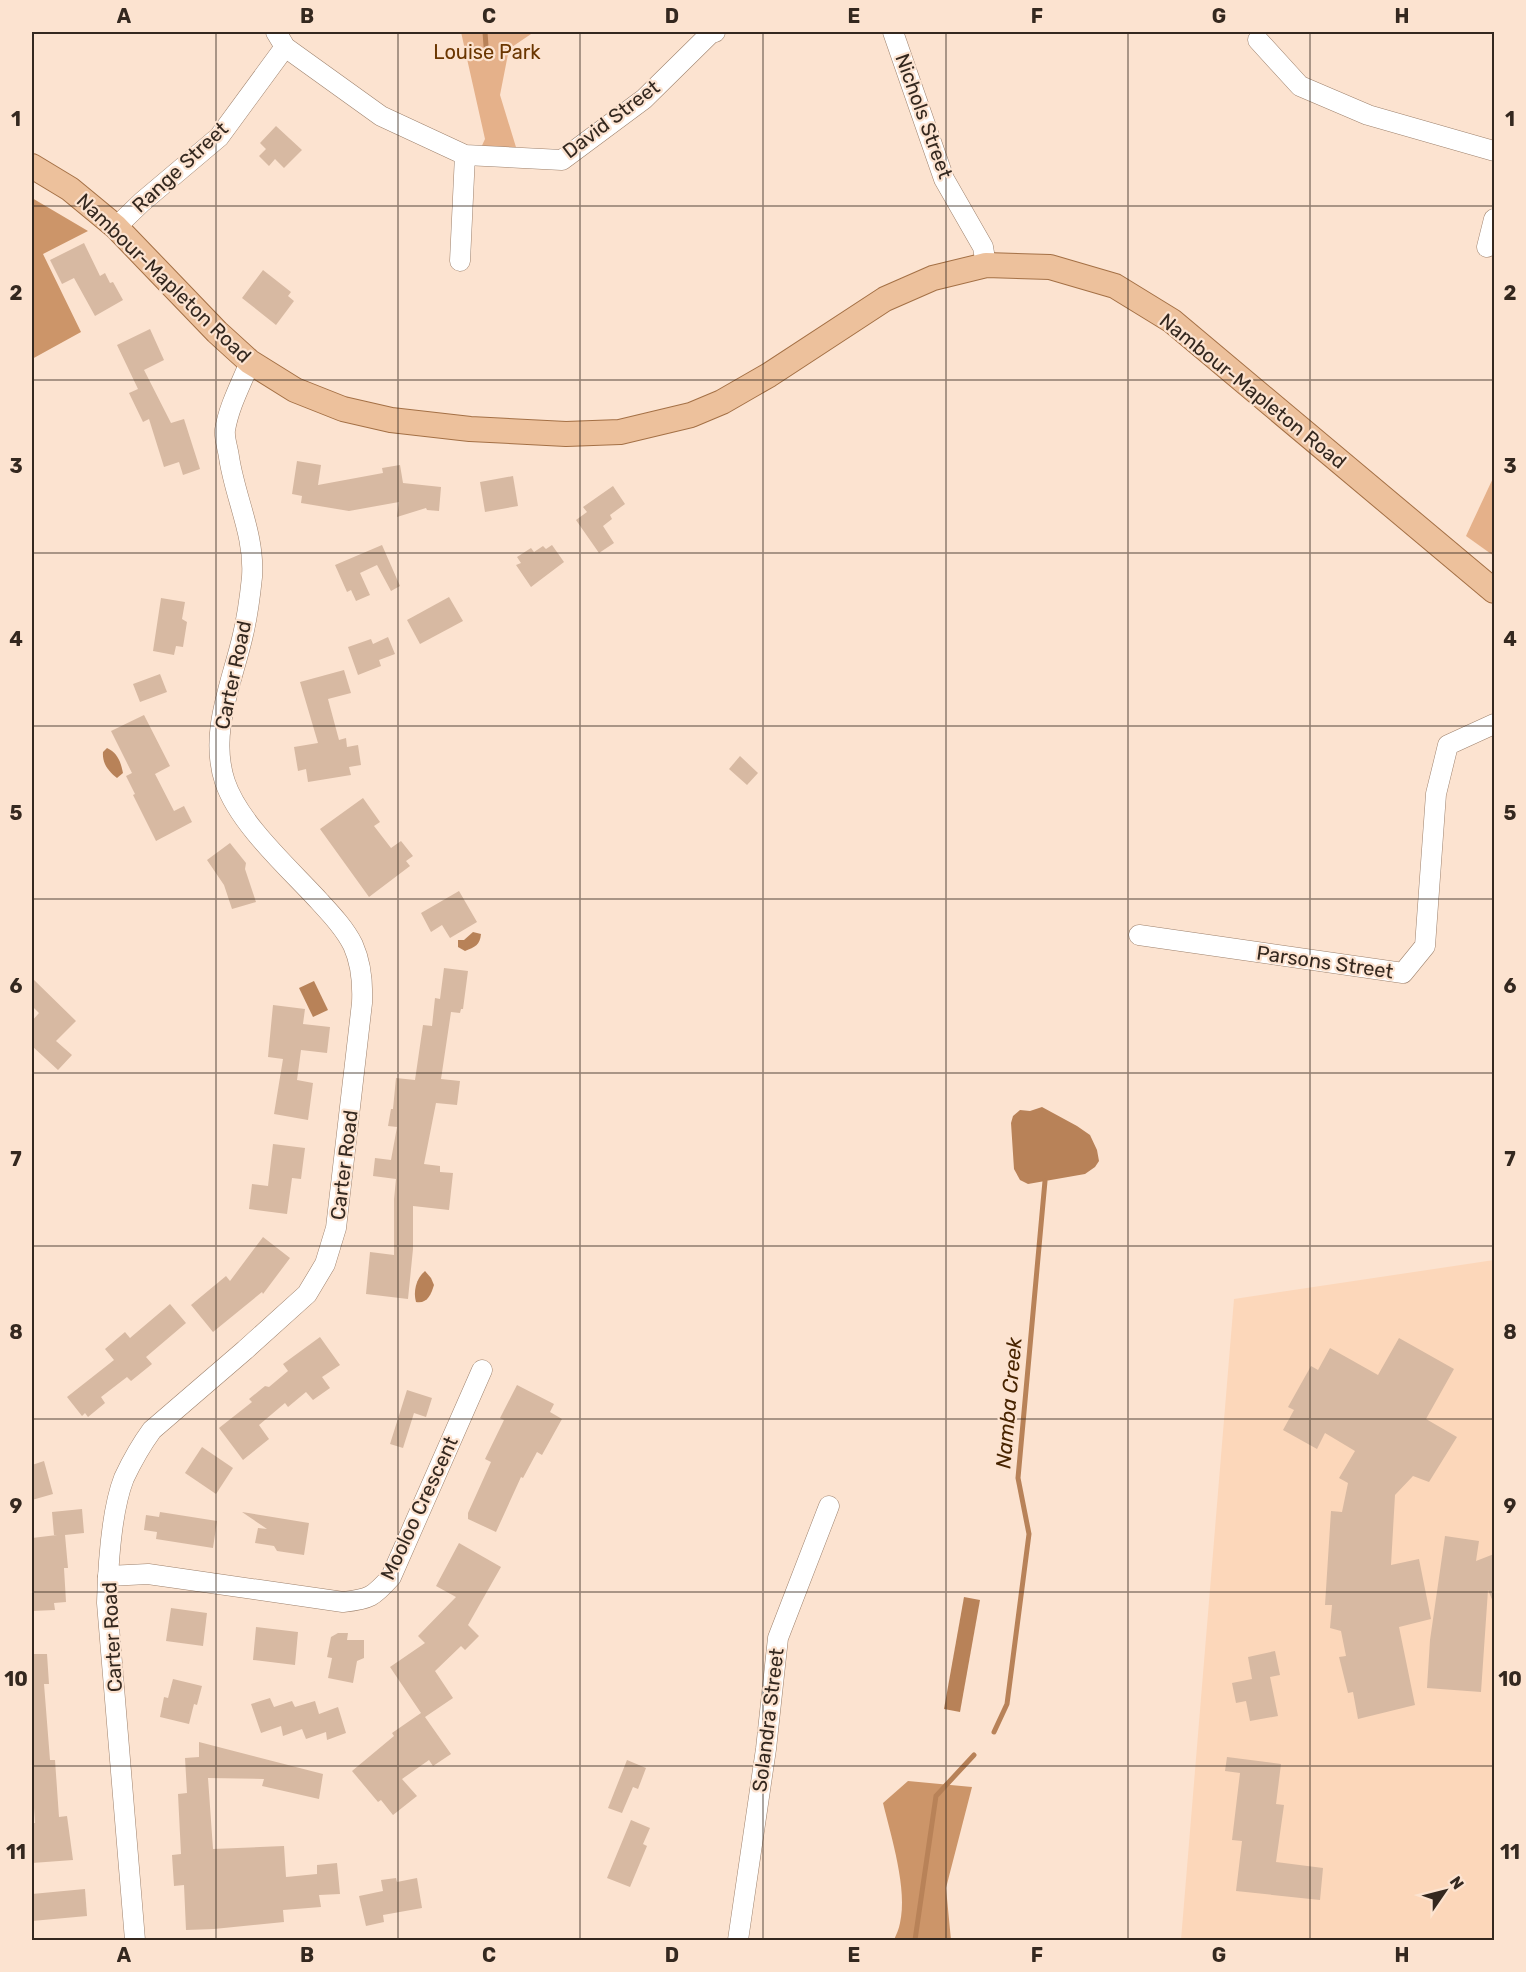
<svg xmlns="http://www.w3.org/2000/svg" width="1526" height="1972" font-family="Rubik,sans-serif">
  <rect width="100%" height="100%" fill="#fce3d0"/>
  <polygon fill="#fcd7ba" points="1494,1260 1494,1940 1181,1940 1234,1299"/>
  <g fill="#e5b18a">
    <polygon points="461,32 534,32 509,49 500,95 519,157 479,152 485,139"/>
    <polygon points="1494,476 1494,556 1466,536"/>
  </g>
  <g fill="#cc9569">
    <polygon points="32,198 88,231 43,254 81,332 32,359"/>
    <path d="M 908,1781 L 972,1787 L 946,1888 L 951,1940 L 894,1940 C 896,1935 899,1929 900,1923 C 908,1890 891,1836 883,1803 Z"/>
  </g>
  <g fill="#b88258">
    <path d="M 107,748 C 118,753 121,763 123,773 L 117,778 C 108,771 102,763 103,752 Z"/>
    <path d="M 473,932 L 481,934 C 480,945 475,947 465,951 L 458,947 L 458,940 L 464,940 Z"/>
    <polygon points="314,981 328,1010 313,1017 299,988"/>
    <polygon points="1042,1107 1077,1126 1090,1135 1097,1150 1099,1161 1095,1167 1085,1174 1028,1184 1020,1180 1014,1169 1011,1123 1013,1116 1020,1110 1030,1111"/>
    <path d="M 425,1271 L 431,1278 L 434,1285 C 431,1295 427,1304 416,1302 C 413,1292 416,1278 425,1271 Z"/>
    <polygon points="964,1597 980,1600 960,1712 944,1709"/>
  </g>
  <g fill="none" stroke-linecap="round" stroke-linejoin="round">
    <g stroke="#b88258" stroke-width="5">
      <polyline points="485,32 486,46"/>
      <polyline points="994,1732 1007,1704 1029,1534 1018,1478 1045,1181"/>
      <polyline points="915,1940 936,1796 974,1755"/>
    </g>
  </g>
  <g fill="#d7b9a2">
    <polygon points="276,126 302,150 284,168 275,159 269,166 259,156 266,149 260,143"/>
    <polygon points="84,243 100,276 105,273 110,283 113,282 123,300 95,316 74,278 62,284 50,260"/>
    <polygon points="263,270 291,292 288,296 294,301 276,325 242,298"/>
    <polygon points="150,329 164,360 144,370 171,423 184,419 200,469 183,475 179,462 164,467 149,419 143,422 129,393 138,389 117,345"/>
    <polygon points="297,461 321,465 318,485 383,473 382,468 400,465 403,483 441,487 439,511 427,510 426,508 397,517 399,502 349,511 301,503 302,496 292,494"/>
    <polygon points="513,476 518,506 485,512 480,482"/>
    <polygon points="613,486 625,504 610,515 612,519 603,526 614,543 599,553 576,520 587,512 583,507"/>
    <polygon points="382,545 400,586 391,591 377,565 360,573 370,595 356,601 351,590 347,592 335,565"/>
    <polygon points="552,545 564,562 531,587 516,565 521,563 517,557 531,548 534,552 543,546 546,549"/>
    <polygon points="449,597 463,621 420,644 407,620"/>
    <polygon points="161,598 185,602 182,619 187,622 183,647 176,646 174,655 153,651"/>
    <polygon points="388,637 395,654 379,660 381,666 358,675 348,647 371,639 373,644"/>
    <polygon points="344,670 351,693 328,699 339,740 346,738 347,747 358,745 361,765 349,767 351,775 308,782 306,769 298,771 294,747 318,743 300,682"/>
    <polygon points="160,674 167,692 140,702 133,684"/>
    <polygon points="144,715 170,766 155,774 174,811 184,806 192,822 156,841 133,795 135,794 126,776 132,773 111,731"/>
    <polygon points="740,756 758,773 747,785 729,769"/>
    <polygon points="363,798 380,822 374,826 391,848 401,841 413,856 406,861 410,866 369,897 320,829"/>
    <polygon points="230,843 246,863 245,869 256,902 232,909 224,885 207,860"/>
    <polygon points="459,891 477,922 450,938 442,925 431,932 421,913"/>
    <polygon points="444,968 468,971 463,1009 461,1009 460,1013 451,1012 441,1079 460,1081 457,1105 436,1103 424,1164 440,1166 440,1172 453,1173 449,1210 413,1206 413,1249 408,1299 366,1294 370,1252 394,1255 394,1199 396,1179 373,1176 375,1158 391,1160 397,1127 388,1126 391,1109 393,1109 396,1078 415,1080 423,1025 432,1026 435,998 440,999"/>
    <polygon points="32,978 76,1021 56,1041 72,1055 58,1070 32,1046 32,1021 39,1013 32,1006"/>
    <polygon points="273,1005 305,1009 303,1024 330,1027 327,1053 301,1050 297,1080 313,1083 308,1120 274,1114 283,1059 268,1057"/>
    <polygon points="273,1144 305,1148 301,1179 292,1178 287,1214 249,1209 252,1184 268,1186"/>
    <polygon points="263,1237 290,1258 263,1294 262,1292 213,1332 191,1305 226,1276 230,1281"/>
    <polygon points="170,1304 186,1323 146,1357 152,1364 131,1381 127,1377 101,1397 105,1403 88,1417 85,1413 82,1416 67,1397 114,1360 105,1349 125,1332 130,1338"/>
    <polygon points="320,1337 340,1365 322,1377 330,1388 313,1400 306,1392 288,1407 285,1403 259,1425 269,1439 243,1460 219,1428 252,1402 249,1399 265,1386 269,1387 288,1371 283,1364"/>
    <polygon points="1399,1338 1454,1369 1426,1419 1457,1437 1429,1482 1413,1476 1395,1495 1391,1565 1419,1559 1431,1619 1399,1627 1415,1705 1358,1719 1353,1692 1348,1693 1339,1657 1346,1656 1341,1631 1330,1628 1332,1605 1325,1605 1331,1511 1342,1512 1348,1483 1339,1478 1355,1451 1325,1433 1317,1449 1283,1430 1294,1410 1288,1407 1311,1366 1318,1370 1330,1348 1378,1375"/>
    <polygon points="517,1385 554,1404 550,1412 562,1419 542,1455 537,1452 523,1478 521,1477 496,1532 468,1519 468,1513 491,1462 485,1459 504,1420 500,1418"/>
    <polygon points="407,1390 432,1398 426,1417 414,1413 403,1448 390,1444"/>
    <polygon points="202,1447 233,1468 216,1494 185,1473"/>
    <polygon points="44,1461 53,1494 32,1500 32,1465"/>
    <polygon points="82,1509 84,1533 65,1535 68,1568 64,1568 66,1602 54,1603 55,1610 32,1611 32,1538 57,1535 54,1535 52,1512"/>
    <polygon points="160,1512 217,1521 213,1548 156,1539 157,1532 144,1530 146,1515 159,1517"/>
    <polygon points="242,1512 309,1523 304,1555 277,1551 274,1546 255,1543 258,1528 267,1529"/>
    <polygon points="1445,1536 1479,1541 1476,1561 1494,1554 1494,1604 1488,1590 1481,1692 1427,1688 1430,1640"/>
    <polygon points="459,1543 501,1567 468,1625 479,1636 465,1650 461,1646 435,1671 453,1698 425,1717 451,1754 433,1766 429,1760 402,1779 417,1796 393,1815 381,1800 378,1802 352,1771 394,1736 392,1733 421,1713 390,1667 425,1643 418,1636 456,1597 436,1586"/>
    <polygon points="171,1608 207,1613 203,1646 166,1641"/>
    <polygon points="256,1627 298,1632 295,1665 253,1660"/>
    <polygon points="338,1633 348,1633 347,1640 364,1640 364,1658 357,1661 353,1683 328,1678 332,1658 327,1657 331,1637"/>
    <polygon points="1275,1651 1280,1675 1270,1677 1278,1716 1250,1721 1246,1701 1236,1703 1232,1683 1252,1679 1248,1657"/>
    <polygon points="32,1654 47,1654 49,1684 44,1684 50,1760 55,1760 59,1817 67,1816 73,1860 32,1863 32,1823 35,1823 32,1777"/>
    <polygon points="173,1679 202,1686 197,1705 194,1704 189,1724 160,1717 164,1697 168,1698"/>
    <polygon points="270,1698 274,1707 292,1701 295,1707 315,1701 319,1714 338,1707 346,1733 327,1740 326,1732 306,1739 302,1729 283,1736 281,1726 261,1733 251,1704"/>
    <polygon points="199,1742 323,1774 319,1799 262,1786 264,1779 208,1778 213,1849 284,1846 286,1877 317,1874 317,1865 337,1863 340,1894 319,1895 321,1907 283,1910 284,1922 214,1929 186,1930 184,1885 174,1886 172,1855 181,1854 178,1794 187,1793 185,1758 199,1757"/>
    <polygon points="1227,1757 1281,1764 1276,1804 1284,1805 1276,1862 1323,1868 1320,1900 1236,1891 1242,1841 1232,1840 1240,1773 1225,1771"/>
    <polygon points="627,1760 646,1768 638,1789 633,1787 622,1813 608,1808"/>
    <polygon points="631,1820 650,1828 643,1844 647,1846 630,1887 607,1878"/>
    <polygon points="396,1878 397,1882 417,1878 422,1908 383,1915 384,1922 366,1926 359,1896 383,1891 381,1880"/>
    <polygon points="85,1889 87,1916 32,1921 32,1894"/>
  </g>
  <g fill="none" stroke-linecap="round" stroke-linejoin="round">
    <g stroke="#9d816c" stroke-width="21">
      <g id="minor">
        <polyline points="276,32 285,47 381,116 465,155 562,160 644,99 711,33 715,32"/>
        <polyline points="893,32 944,179 983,247 986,265"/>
        <polyline points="1258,40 1300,86 1368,115 1494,151"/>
        <polyline points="116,227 142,202 219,137 285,47"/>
        <polyline points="1487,247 1494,219"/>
        <polyline points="460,261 465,155"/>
        <polyline points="1139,935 1403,973 1425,946 1436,794 1448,745 1494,724"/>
        <path d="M 108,1576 L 148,1574 L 343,1602 C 370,1599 373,1597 391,1577 L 482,1370"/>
        <path d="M 135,1940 L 107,1603 C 108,1567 111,1511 124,1478 C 132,1461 141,1445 152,1430 L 245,1350 L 307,1294 L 325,1264 L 336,1228 L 362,1003 C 363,983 361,963 353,945 C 345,929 332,915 320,902 C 290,869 239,824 225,782 C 209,734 231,685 242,639 C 247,619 250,597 252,577 C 255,535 235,498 229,457 C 228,449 224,438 225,430 C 229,406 241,384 250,362"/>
        <polyline points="738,1940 766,1749 778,1638 829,1506"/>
      </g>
    </g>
    <g stroke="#a47045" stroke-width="26">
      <polyline id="major" points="32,166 70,189 116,227 217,332 250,362 295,390 343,409 391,420 470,429 566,434 620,432 691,415 722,402 769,375 885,299 933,278 986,265 1050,267 1115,286 1172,321 1494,591"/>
    </g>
    <use href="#minor" stroke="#fff" stroke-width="20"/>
    <use href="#major" stroke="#edc19c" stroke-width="24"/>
  </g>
  <path fill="none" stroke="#34281f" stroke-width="1.5" stroke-opacity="0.55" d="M 216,32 L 216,1940M 398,32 L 398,1940M 580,32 L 580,1940M 763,32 L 763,1940M 946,32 L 946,1940M 1128,32 L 1128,1940M 1310,32 L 1310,1940M 32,206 L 1494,206M 32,380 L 1494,380M 32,553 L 1494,553M 32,726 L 1494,726M 32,899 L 1494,899M 32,1073 L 1494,1073M 32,1246 L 1494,1246M 32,1419 L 1494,1419M 32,1592 L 1494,1592M 32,1766 L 1494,1766"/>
  <g text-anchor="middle" stroke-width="4.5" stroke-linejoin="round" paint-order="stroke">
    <g font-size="20" fill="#6a3600" stroke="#fce3d0">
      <text x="487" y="59">Louise Park</text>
    </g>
    <g font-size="20" fill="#34281f" stroke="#fce3d0">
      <text transform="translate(924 116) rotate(70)" y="7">Nichols Street</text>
      <text transform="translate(611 119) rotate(-37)" y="7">David Street</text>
      <text transform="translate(180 167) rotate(-43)" y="7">Range Street</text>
      <text transform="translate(164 278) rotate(44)" y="7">Nambour-Mapleton Road</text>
      <text transform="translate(1253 391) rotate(39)" y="7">Nambour-Mapleton Road</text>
      <text transform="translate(233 675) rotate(-78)" y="7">Carter Road</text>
      <text transform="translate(1325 962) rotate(8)" y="7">Parsons Street</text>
      <text transform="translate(344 1165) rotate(-83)" y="7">Carter Road</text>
      <text transform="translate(419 1508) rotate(-65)" y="7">Mooloo Crescent</text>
      <text transform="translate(112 1637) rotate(-93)" y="7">Carter Road</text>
      <text transform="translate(768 1720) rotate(-83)" y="7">Solandra Street</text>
    </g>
    <g font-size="21" font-style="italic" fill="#482400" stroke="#fce3d0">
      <text transform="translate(1009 1403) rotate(-85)" y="7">Namba Creek</text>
    </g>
  </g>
  <rect width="1526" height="1972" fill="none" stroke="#fce3d0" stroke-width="66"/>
  <g transform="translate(1445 1891) rotate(55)" stroke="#fce3d0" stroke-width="4.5" paint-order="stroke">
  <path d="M0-4.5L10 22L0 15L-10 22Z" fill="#34281f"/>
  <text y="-9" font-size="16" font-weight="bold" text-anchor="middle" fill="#34281f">N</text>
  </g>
  <rect x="33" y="33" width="1460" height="1906" fill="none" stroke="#34281f" stroke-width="2"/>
  <g font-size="20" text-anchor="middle" font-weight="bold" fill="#34281f">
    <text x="124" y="23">A</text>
    <text x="307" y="23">B</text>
    <text x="489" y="23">C</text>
    <text x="672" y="23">D</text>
    <text x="854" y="23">E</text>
    <text x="1037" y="23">F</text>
    <text x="1219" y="23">G</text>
    <text x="1402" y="23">H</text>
    <text x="16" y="126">1</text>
    <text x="1510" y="126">1</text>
    <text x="16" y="300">2</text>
    <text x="1510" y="300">2</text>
    <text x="16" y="473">3</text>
    <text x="1510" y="473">3</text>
    <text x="16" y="646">4</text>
    <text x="1510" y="646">4</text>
    <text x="16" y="820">5</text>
    <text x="1510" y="820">5</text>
    <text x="16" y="993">6</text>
    <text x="1510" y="993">6</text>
    <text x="16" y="1166">7</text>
    <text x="1510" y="1166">7</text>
    <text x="16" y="1339">8</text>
    <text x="1510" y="1339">8</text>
    <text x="16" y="1513">9</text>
    <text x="1510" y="1513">9</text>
    <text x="16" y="1686">10</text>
    <text x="1510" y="1686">10</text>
    <text x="16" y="1859">11</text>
    <text x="1510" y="1859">11</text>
    <text x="124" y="1962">A</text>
    <text x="307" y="1962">B</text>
    <text x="489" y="1962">C</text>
    <text x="672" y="1962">D</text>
    <text x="854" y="1962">E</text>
    <text x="1037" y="1962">F</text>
    <text x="1219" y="1962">G</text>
    <text x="1402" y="1962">H</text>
  </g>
</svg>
